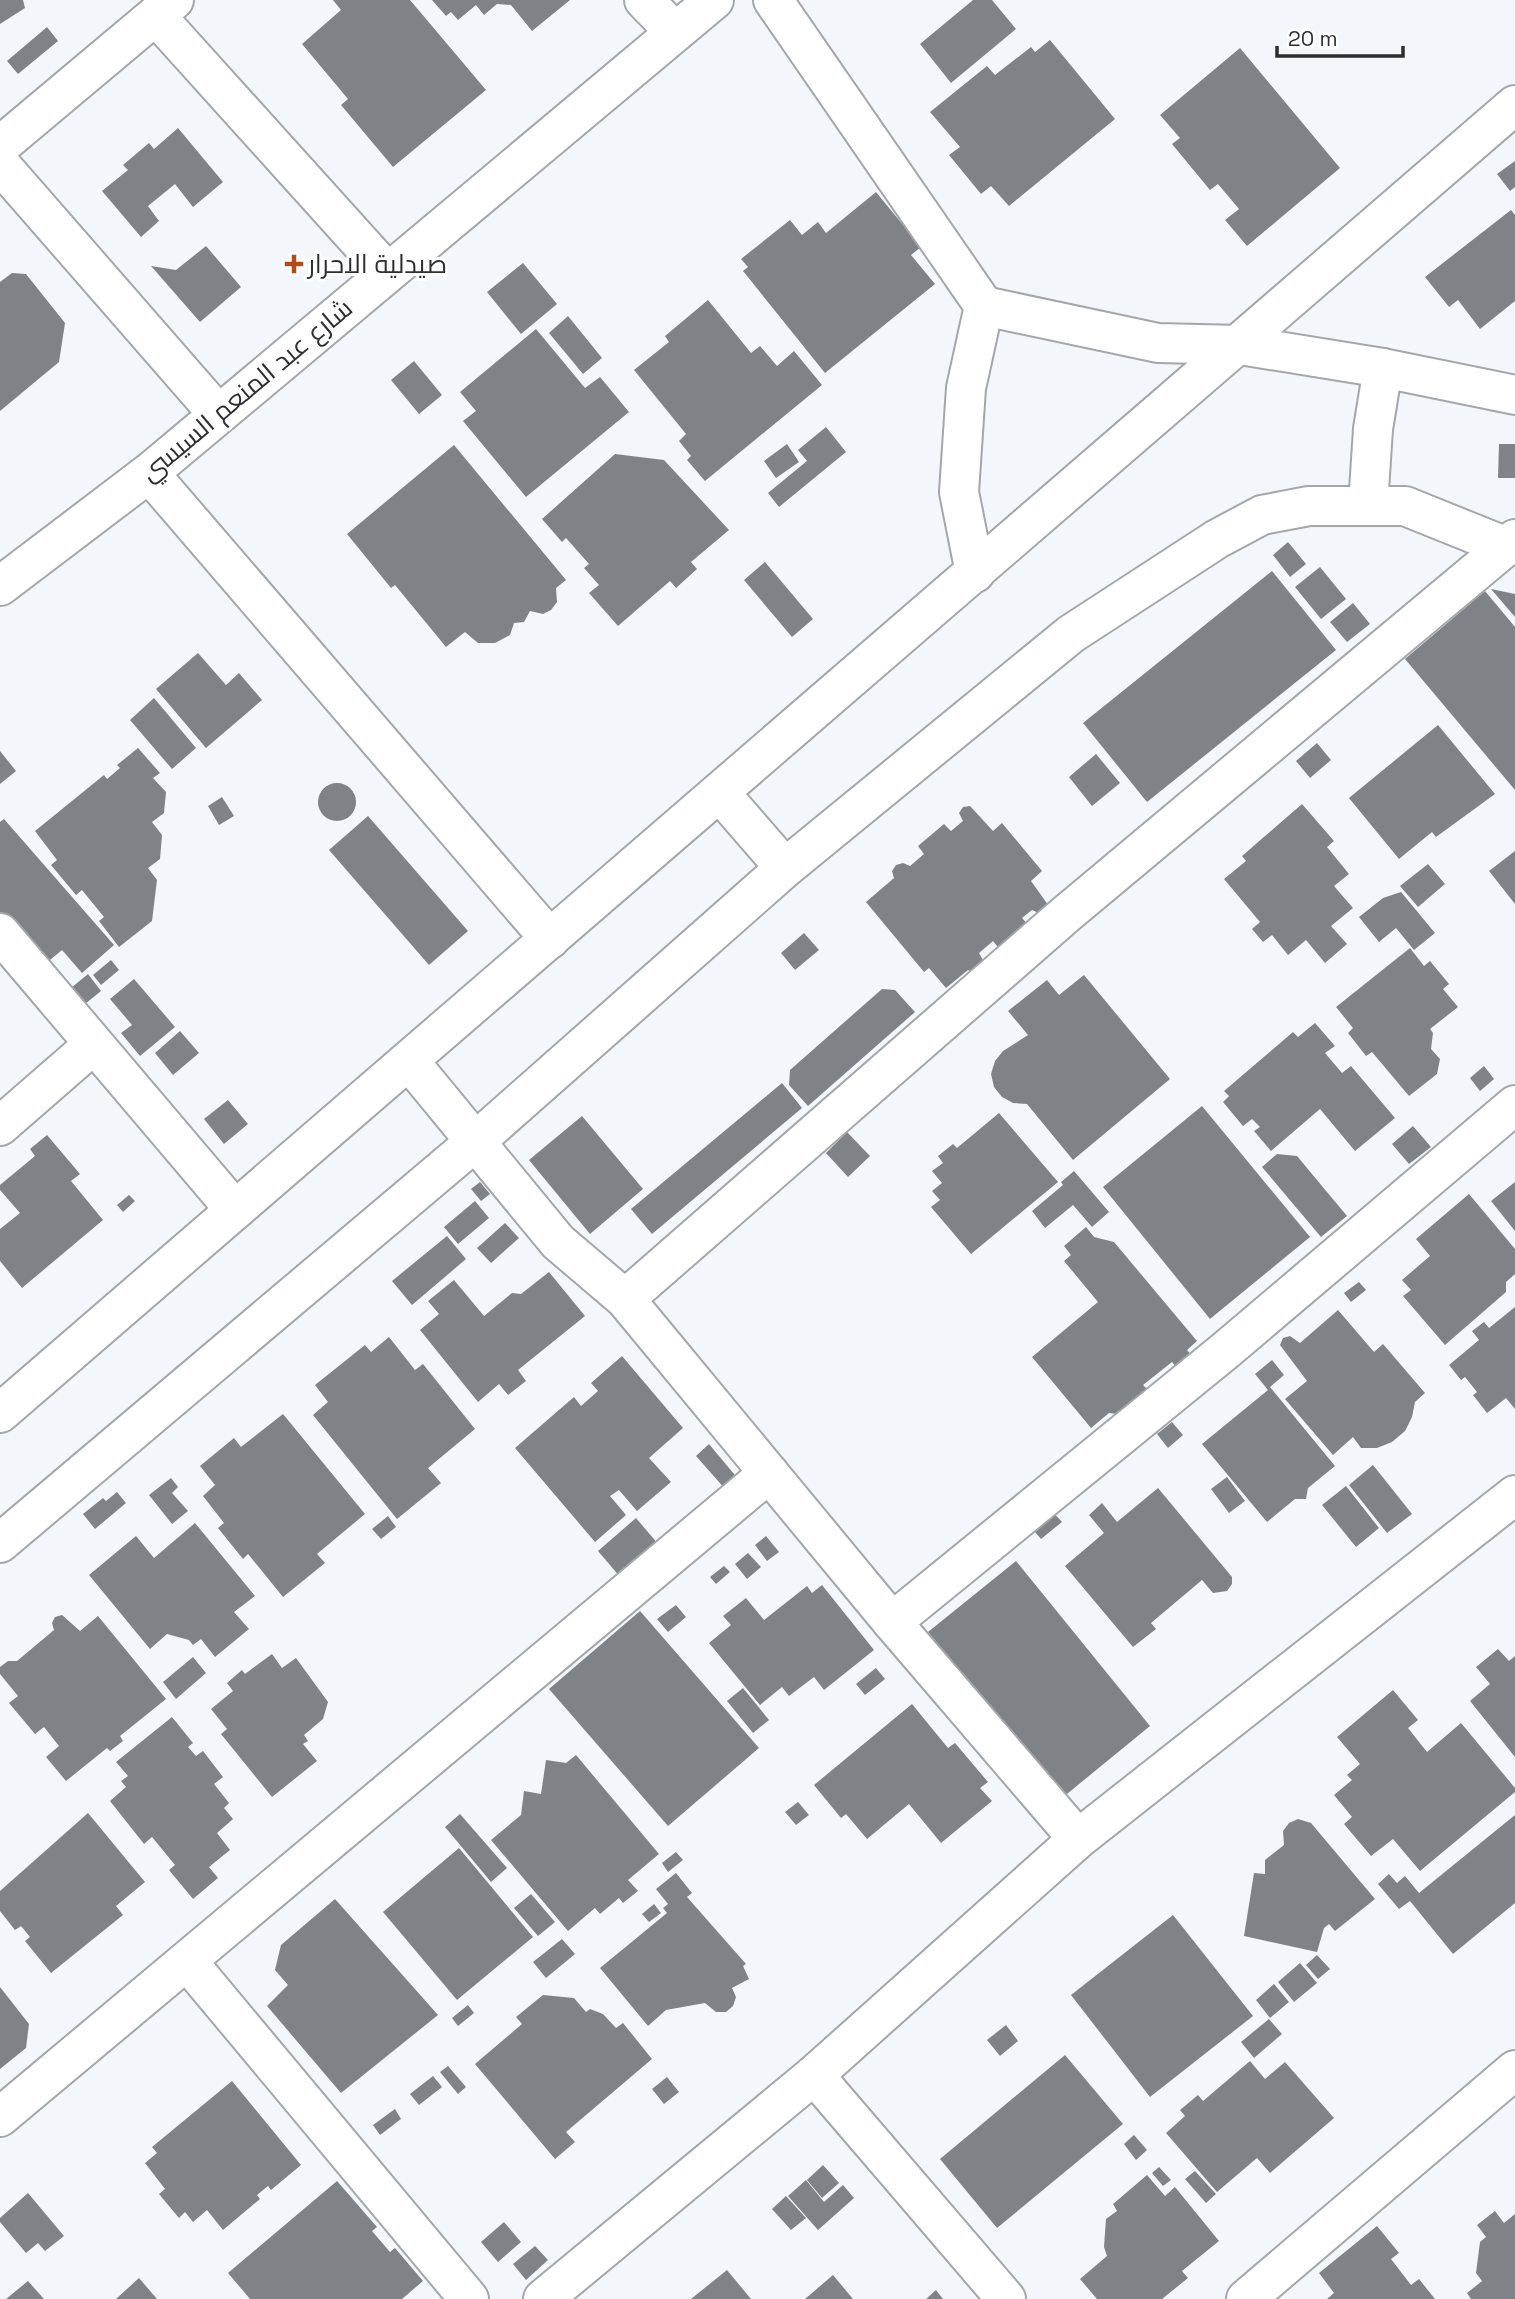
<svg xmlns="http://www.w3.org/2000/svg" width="1515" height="2299" font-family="'Space Grotesk',Cairo,sans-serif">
  <rect width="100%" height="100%" fill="#f3f6fa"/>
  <g fill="#7f8286">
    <polygon points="0,0 23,0 25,8 0,24"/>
    <polygon points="333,0 410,0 486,90 393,167 341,105 348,99 302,44 341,10"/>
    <polygon points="432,0 570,0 532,31 511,5 497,4 484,15 476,5 458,20 451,12 446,16"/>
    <polygon points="973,0 992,0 1016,29 951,83 920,44"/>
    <polygon points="47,27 58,41 18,74 7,61"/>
    <polygon points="1050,40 1115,119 1009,206 991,186 981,194 949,155 960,147 930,112 987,66 995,75 1031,47 1035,52"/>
    <polygon points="1240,48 1340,168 1247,246 1225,220 1239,209 1218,184 1210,190 1172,144 1180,138 1160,115"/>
    <polygon points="178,128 223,182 193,207 175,184 148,206 159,221 141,237 102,191 128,170 123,165 149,143 154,149"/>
    <polygon points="1515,161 1515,187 1510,191 1497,174"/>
    <polygon points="876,192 921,247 911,255 935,284 825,373 743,271 748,267 741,259 790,220 802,235 818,222 826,233"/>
    <polygon points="1511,210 1515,215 1515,301 1480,329 1458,300 1449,307 1425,277"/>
    <polygon points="206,246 241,287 200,322 151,266 176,270"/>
    <polygon points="523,263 557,304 521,334 487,292"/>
    <polygon points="12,273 26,274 65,323 59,362 0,411 0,282"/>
    <polygon points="708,300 751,353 760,346 777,366 794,351 822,385 705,481 687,460 691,456 679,441 686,434 634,370 669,342 665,336"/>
    <polygon points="568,316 602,358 583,374 549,333"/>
    <polygon points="536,329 585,388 600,377 629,412 526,497 463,421 476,411 460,392"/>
    <polygon points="414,361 442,395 419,414 391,380"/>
    <polygon points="826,427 846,452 779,507 768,493 807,461 798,450"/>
    <polygon points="787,444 799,462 776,478 764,461"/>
    <polygon points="1499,444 1515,444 1515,478 1498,478"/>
    <polygon points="454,445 566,580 556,588 557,602 551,610 543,614 530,611 524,622 514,623 510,635 495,643 478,643 465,632 446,647 395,585 391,588 347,534"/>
    <polygon points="615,454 664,460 729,530 691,562 697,569 676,588 670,581 618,626 589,593 599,585 584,568 589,564 566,538 562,542 542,519"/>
    <polygon points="1288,542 1306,564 1290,577 1273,555"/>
    <polygon points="765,562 813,619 792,637 744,580"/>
    <polygon points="1320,567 1346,599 1321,619 1295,587"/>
    <polygon points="1272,571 1336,650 1147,802 1083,723"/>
    <polygon points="1491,589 1515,594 1515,617"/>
    <polygon points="1485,591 1515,627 1515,790 1405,659"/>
    <polygon points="1353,603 1370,624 1347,642 1330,622"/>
    <polygon points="198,653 226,685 239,673 262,700 206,748 156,689"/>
    <polygon points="154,698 196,748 172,769 130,720"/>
    <polygon points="1438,725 1495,794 1436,837 1432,832 1399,859 1349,798"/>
    <polygon points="1317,743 1331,760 1310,778 1296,761"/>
    <polygon points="138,748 160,773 153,778 166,792 164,813 152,822 162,835 160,859 148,868 157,880 152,921 119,947 99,921 104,917 82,890 76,895 51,865 57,860 35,831 104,775 107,779 120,768 117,765"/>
    <polygon points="0,751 16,771 0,784"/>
    <polygon points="1096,754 1120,783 1092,806 1069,777"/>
    <circle cx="337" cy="802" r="19"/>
    <polygon points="222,797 234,816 219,825 208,806"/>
    <polygon points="1302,804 1334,841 1327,847 1349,874 1334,886 1353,908 1331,926 1347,944 1325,963 1306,940 1288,955 1272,935 1263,942 1252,929 1260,922 1224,879 1246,861 1242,856"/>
    <polygon points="970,806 993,831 1002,823 1042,871 1031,881 1051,909 1043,915 1032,910 1022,918 1030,927 1001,951 993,941 979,953 985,964 974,973 968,970 946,988 929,968 924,972 866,902 894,878 892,871 896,865 903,863 910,866 924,854 918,846 944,824 951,831 963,821 959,813 963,807"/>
    <polygon points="368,816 468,931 429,965 329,850"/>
    <polygon points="4,819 114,945 82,973 62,950 44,965 0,914 0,822"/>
    <polygon points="1515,851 1515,904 1489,871"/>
    <polygon points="1428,864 1445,884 1418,907 1400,886"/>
    <polygon points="1401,892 1435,933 1414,950 1396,928 1379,942 1359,917 1383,898"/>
    <polygon points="804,933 819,950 795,970 781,953"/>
    <polygon points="1410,948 1424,966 1430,961 1449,984 1443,989 1458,1007 1430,1029 1433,1033 1431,1049 1440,1059 1437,1074 1409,1096 1372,1052 1366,1056 1348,1033 1353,1028 1336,1007"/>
    <polygon points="111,960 119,970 101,985 93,975"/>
    <polygon points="88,974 101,991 85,1004 71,988"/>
    <polygon points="1084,975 1170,1079 1073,1160 1027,1104 1013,1103 1002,1097 994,1087 991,1074 995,1061 1003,1051 1028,1035 1008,1011 1047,980 1059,995"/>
    <polygon points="134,979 175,1027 140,1056 121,1033 132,1025 110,999"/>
    <polygon points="882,989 895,990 915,1012 808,1106 789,1085 790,1070"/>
    <polygon points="1315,1023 1335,1046 1325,1053 1342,1073 1351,1066 1395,1118 1355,1151 1320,1109 1271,1151 1254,1131 1260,1127 1252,1119 1243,1126 1223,1102 1229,1096 1224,1091 1293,1032 1298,1037"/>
    <polygon points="180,1031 199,1053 173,1075 155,1053"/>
    <polygon points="1484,1066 1494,1079 1480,1091 1470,1078"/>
    <polygon points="782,1083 802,1108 652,1234 631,1209"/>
    <polygon points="228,1100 248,1124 224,1144 204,1119"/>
    <polygon points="1202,1106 1310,1237 1210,1319 1103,1187"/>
    <polygon points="999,1113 1058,1182 971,1254 931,1207 940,1200 932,1191 942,1183 932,1171 943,1163 938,1156 953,1144 957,1148"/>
    <polygon points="582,1116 643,1189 590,1234 529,1160"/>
    <polygon points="1413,1126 1431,1147 1409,1164 1392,1144"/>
    <polygon points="847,1132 870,1156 848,1177 826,1153"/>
    <polygon points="47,1135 80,1174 71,1181 103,1220 22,1288 0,1261 0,1229 20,1213 0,1190 0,1185 35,1156 30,1149"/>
    <polygon points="1277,1154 1297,1156 1347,1216 1321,1237 1262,1167"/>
    <polygon points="1074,1171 1109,1212 1092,1227 1073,1205 1045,1228 1032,1211 1063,1185 1061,1182"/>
    <polygon points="480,1182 490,1194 481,1201 471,1189"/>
    <polygon points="1515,1182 1515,1231 1491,1201"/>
    <polygon points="1469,1194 1515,1249 1515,1274 1506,1282 1506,1292 1445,1345 1403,1296 1411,1290 1402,1280 1430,1256 1416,1239"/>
    <polygon points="129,1195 135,1201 123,1212 117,1205"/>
    <polygon points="475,1201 489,1218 458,1244 444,1227"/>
    <polygon points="505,1223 519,1238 491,1263 477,1248"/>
    <polygon points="1086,1227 1094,1237 1114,1242 1197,1341 1187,1350 1193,1357 1178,1369 1172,1362 1143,1385 1151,1393 1125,1415 1109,1413 1091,1428 1032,1357 1098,1302 1064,1261 1071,1255 1064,1246"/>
    <polygon points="447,1236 466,1259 412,1305 392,1281"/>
    <polygon points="549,1272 585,1316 518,1370 526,1381 508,1395 499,1384 478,1402 420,1330 439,1314 428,1301 454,1280 484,1316 512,1293 521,1294"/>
    <polygon points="1359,1282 1366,1290 1351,1302 1344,1293"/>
    <polygon points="1515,1307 1515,1409 1506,1398 1487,1413 1473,1395 1477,1392 1465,1377 1461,1380 1449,1365 1479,1340 1472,1331 1484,1322 1489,1328"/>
    <polygon points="1338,1310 1374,1352 1383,1344 1425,1393 1415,1402 1412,1417 1405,1431 1392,1442 1377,1448 1361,1448 1353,1437 1333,1455 1285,1399 1307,1381 1280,1345 1283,1338 1290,1336 1300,1343"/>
    <polygon points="389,1337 415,1370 423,1364 475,1429 428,1468 441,1483 397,1519 313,1415 328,1402 315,1385 365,1345 371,1352"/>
    <polygon points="622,1356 683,1428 649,1458 671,1482 637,1511 619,1490 610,1496 626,1515 595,1542 515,1448 574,1397 581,1406 598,1391 591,1383"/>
    <polygon points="1272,1360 1284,1375 1270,1387 1335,1466 1308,1488 1306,1499 1295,1499 1267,1522 1202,1444 1268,1390 1255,1374"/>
    <polygon points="283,1414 365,1514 317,1554 325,1563 283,1597 248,1554 243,1559 218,1528 224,1523 203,1496 215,1485 200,1466 234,1438 241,1447"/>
    <polygon points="1172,1422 1183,1435 1168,1448 1157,1434"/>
    <polygon points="709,1444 739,1480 726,1490 696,1456"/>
    <polygon points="1373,1465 1412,1514 1387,1533 1349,1485"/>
    <polygon points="1227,1477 1245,1501 1229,1513 1211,1489"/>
    <polygon points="171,1478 178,1487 172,1493 188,1511 172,1524 149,1495"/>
    <polygon points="1346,1486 1379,1528 1356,1547 1322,1505"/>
    <polygon points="1158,1488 1232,1577 1232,1584 1227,1591 1213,1593 1202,1580 1151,1623 1156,1629 1133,1647 1065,1566 1104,1533 1089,1515 1102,1503 1117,1522"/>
    <polygon points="117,1492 126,1503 95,1529 83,1514 103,1498 106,1501"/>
    <polygon points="1050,1509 1062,1522 1041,1539 1029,1525"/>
    <polygon points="388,1516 396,1527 381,1539 372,1529"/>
    <polygon points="636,1518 659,1545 621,1578 598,1551"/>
    <polygon points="195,1523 255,1596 234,1612 249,1629 215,1657 201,1639 193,1645 189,1640 167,1634 150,1649 89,1575 136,1536 154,1558"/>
    <polygon points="766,1536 779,1552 767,1561 755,1545"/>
    <polygon points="748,1553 761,1567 747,1579 735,1564"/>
    <polygon points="1016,1561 1150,1726 1062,1798 928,1632"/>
    <polygon points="724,1566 730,1572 716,1584 710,1577"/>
    <polygon points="822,1585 874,1650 824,1690 814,1677 789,1696 782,1687 760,1705 709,1643 731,1625 723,1616 746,1598 764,1620 807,1586 812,1593"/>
    <polygon points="676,1605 686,1617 668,1632 657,1619"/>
    <polygon points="640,1611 759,1748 668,1826 549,1689"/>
    <polygon points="62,1615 80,1631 98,1616 166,1699 120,1736 123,1741 110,1751 107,1748 66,1781 46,1757 59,1746 44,1727 35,1734 9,1703 18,1696 0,1674 0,1667 8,1661 17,1661 54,1630 52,1623 55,1617"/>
    <polygon points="1498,1649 1509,1661 1515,1656 1515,1757 1470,1701 1490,1684 1476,1667"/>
    <polygon points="272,1654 282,1668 296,1658 328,1702 323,1719 304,1735 308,1741 303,1744 317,1761 272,1797 221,1734 227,1729 211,1709 233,1691 227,1683 242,1670 245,1674"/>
    <polygon points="193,1657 206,1673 176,1699 163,1682"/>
    <polygon points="876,1668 885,1679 865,1695 856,1684"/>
    <polygon points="743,1688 769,1720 753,1733 727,1701"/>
    <polygon points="1393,1690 1418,1720 1408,1728 1427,1752 1461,1723 1515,1788 1515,1792 1420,1871 1393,1839 1371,1856 1344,1824 1352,1817 1334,1795 1352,1780 1347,1775 1360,1764 1337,1737"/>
    <polygon points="912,1704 948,1748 955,1743 988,1782 980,1788 992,1801 941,1843 909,1804 867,1839 846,1814 841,1818 814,1785"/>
    <polygon points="172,1717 193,1743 188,1747 196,1756 203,1751 223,1777 214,1784 229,1803 224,1808 233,1819 217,1833 230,1850 209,1867 218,1878 193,1899 169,1870 175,1865 152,1837 144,1844 110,1801 126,1787 121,1781 128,1776 116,1762"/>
    <polygon points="576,1755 659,1854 628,1880 638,1891 623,1903 619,1898 600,1914 595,1908 568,1931 491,1840 521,1815 524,1791 541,1794 546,1760 566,1763"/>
    <polygon points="798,1802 809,1815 796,1825 785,1812"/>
    <polygon points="88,1813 145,1882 116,1906 123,1915 51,1973 25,1941 30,1937 21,1926 15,1930 0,1911 0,1891"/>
    <polygon points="460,1814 507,1868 491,1882 445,1827"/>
    <polygon points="1515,1815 1515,1903 1453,1954 1410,1901 1399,1909 1378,1884 1389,1874 1397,1883 1405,1876 1419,1893"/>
    <polygon points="1298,1819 1311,1823 1375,1899 1335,1931 1329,1924 1324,1928 1317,1952 1244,1936 1254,1873 1265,1874 1265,1860 1284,1845 1283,1831 1289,1823"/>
    <polygon points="459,1848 533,1937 457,2000 383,1912"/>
    <polygon points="676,1852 683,1860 668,1872 662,1863"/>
    <polygon points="676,1873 692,1893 687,1897 746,1964 743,1966 749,1979 732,1988 736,1997 733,2006 726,2012 716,2012 705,2003 666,2010 648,2026 600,1968 667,1913 663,1908 668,1904 656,1889"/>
    <polygon points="531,1894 555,1922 538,1936 514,1908"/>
    <polygon points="335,1899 438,2015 341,2093 267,2006 288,1985 275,1970 281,1945"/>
    <polygon points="654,1904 661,1913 649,1922 642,1914"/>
    <polygon points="1173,1915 1253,2016 1150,2097 1071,1995"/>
    <polygon points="562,1939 575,1954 546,1978 533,1962"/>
    <polygon points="1317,1955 1330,1969 1318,1979 1306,1965"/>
    <polygon points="1300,1963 1317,1983 1294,2002 1278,1982"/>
    <polygon points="1274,1984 1289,2002 1270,2018 1256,2000"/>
    <polygon points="0,1987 29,2024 26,2048 0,2069"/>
    <polygon points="543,1995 574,1998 586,2012 590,2009 603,2014 616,2028 623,2023 652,2059 566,2132 575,2142 555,2159 475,2064 522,2024 516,2017"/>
    <polygon points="468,2005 474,2013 458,2026 452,2018"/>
    <polygon points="1269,2019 1282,2034 1254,2058 1241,2042"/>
    <polygon points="1006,2025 1018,2041 1000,2056 987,2040"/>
    <polygon points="1065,2055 1123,2124 997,2228 940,2159"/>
    <polygon points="1250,2061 1265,2079 1285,2062 1334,2118 1270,2173 1257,2158 1217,2192 1166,2133 1185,2116 1180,2110 1198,2095 1203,2101"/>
    <polygon points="448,2066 466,2087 458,2094 440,2072"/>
    <polygon points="433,2076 442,2087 419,2105 410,2094"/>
    <polygon points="667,2077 679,2092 664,2104 652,2089"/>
    <polygon points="232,2081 301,2165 271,2190 268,2186 257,2195 260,2199 223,2230 207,2210 193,2222 185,2212 179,2218 159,2194 165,2189 145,2163 157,2153 152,2147"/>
    <polygon points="395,2109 401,2119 380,2135 373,2125"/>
    <polygon points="1134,2135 1147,2150 1136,2160 1124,2144"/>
    <polygon points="823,2165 839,2183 822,2198 807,2180"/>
    <polygon points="1159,2167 1171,2180 1163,2186 1152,2173"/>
    <polygon points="1195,2171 1216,2194 1206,2203 1185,2179"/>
    <polygon points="1147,2175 1165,2196 1175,2187 1219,2241 1182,2271 1188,2278 1162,2299 1097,2299 1080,2279 1107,2256 1104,2247 1106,2219 1117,2211 1113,2204"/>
    <polygon points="806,2180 824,2202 843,2185 854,2198 818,2230 788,2196"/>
    <polygon points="337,2181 377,2227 372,2231 390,2252 395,2248 423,2281 402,2299 250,2299 228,2273"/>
    <polygon points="28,2193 64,2236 45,2251 38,2243 26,2253 0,2222 0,2218"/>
    <polygon points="786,2196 806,2218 791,2230 772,2209"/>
    <polygon points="1495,2211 1504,2223 1515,2214 1515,2299 1471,2299 1467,2293 1482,2281 1476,2273 1480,2242 1486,2237 1477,2225"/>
    <polygon points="504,2222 521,2242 498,2262 481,2242"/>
    <polygon points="1377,2226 1399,2253 1391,2259 1411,2285 1419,2279 1435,2299 1327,2299 1334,2293 1319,2273"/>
    <polygon points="535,2246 548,2260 526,2280 513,2264"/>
    <polygon points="727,2270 751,2299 691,2299"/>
    <polygon points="833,2275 853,2299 805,2299"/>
    <polygon points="139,2278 157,2299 116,2299"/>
    <polygon points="28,2281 44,2299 6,2299"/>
    <polygon points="936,2290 943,2299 926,2299"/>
  </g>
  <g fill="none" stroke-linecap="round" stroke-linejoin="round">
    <g stroke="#a4a7aa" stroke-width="42">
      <g id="minor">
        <polyline points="644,0 675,32"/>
        <polyline points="773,0 984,306 966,388 959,492 975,573"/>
        <polyline points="156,16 387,272"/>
        <polyline points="0,146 174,0"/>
        <polyline points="0,164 218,414"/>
        <polyline points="984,306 1158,343 1240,345 1383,368 1515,395"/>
        <polyline points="149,473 550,939"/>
        <polyline points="1368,506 1373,429 1383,368"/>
        <polyline points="720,793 785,868"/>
        <polyline points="0,933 235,1210"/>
        <polyline points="409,1061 558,1242 625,1299 892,1622 1078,1839"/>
        <polyline points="0,1126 93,1045"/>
        <polyline points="625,1299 1065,915 1515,539"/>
        <polyline points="0,1413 1515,105"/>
        <polyline points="0,1543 476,1141 785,868 1071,634 1217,539 1262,515 1309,506 1405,506 1507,547"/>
        <polyline points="892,1622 1226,1350 1515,1105"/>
        <polyline points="187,1961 469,2299"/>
        <polyline points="814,2075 1006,2299"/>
        <polyline points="0,2117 769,1473"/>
        <polyline points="543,2299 814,2075 1078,1839 1515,1495"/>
        <polyline points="1246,2299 1515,2070"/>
      </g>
    </g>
    <g stroke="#a4a7aa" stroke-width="42">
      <polyline id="tertiary" points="0,586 149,473 714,0"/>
    </g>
    <use href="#minor" stroke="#fff" stroke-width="38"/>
    <use href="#tertiary" stroke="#fff" stroke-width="38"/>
  </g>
  <path fill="#b04d18" stroke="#fff" stroke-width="2.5" d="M290.5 253.5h7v7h7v7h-7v7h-7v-7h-7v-7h7z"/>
  <g text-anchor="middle" stroke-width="6" stroke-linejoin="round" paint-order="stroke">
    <g font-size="26" fill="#2d2e2f" stroke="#fff" text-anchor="start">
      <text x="308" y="273">صيدلية الاحرار</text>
    </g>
    <g font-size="26" fill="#2d2e2f" stroke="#fff">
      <text transform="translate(246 390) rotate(-40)" y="9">شارع عبد المنعم السيسي</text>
    </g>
  </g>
  <path d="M1277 46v10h126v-10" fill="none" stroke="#2d2e2f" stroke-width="3.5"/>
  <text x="1288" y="46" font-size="21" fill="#2d2e2f" stroke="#ffffff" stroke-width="5" paint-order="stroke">20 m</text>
</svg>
